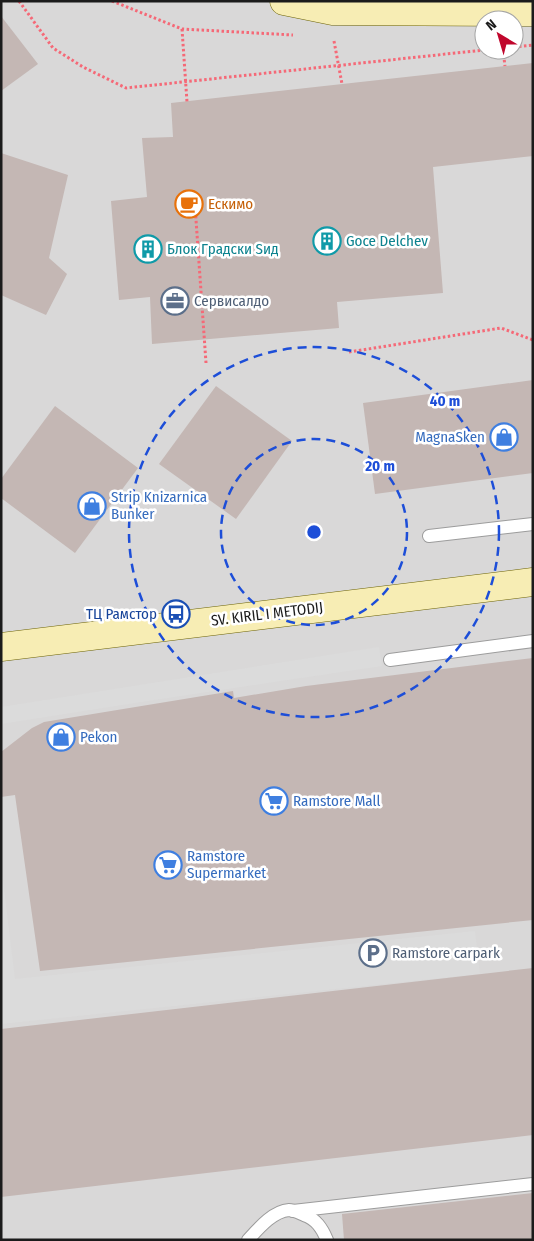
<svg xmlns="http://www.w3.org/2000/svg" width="534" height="1241" font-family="'Fira Sans Condensed',sans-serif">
  <rect width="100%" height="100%" fill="#ece6e1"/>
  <path fill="#d9d8d8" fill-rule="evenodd" d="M 1,1 L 533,1 L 533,1240 L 1,1240 ZM 484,20 L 514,20 L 514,50 L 484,50 Z"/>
  <g fill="#dbdbdb">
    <polygon points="379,647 382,666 154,700 1,724 1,707"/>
    <polygon points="1,864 15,979 475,931 480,974 1,1024"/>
  </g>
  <g fill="#c4b7b4">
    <polygon points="1,16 38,64 1,91"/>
    <polygon points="533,63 533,156 433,167 443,293 337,302 339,328 152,344 150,297 119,300 111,201 147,197 142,138 173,137 171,103"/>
    <polygon points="1,153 68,175 49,258 67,274 46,315 1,295"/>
    <polygon points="533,380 533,473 375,494 363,403"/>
    <polygon points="216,386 292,441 236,519 159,464"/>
    <polygon points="55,406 138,468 75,553 1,498 1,479"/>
    <polygon points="533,658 533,920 40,971 15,795 1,797 1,752 32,728 44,722 233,691 234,698 306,686"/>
    <polygon points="533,968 533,1135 1,1197 1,1029"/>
    <polygon points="533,1193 533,1240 344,1240 342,1214"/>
  </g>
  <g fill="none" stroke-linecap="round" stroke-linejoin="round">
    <g stroke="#9c9c9c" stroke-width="14">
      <g id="lane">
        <polyline points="429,536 533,524"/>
        <polyline points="390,660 533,641"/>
        <polyline points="293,1211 533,1184"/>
        <path d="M 248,1240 C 258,1229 273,1211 289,1210 C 294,1210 299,1213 304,1215 C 316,1219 322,1228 327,1240"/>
      </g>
    </g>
    <g stroke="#6c6308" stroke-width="29">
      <g id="secondary">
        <polyline points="284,1 333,11 533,12"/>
        <polyline points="1,647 533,582"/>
      </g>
    </g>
    <g stroke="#f56977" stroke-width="3" stroke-dasharray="2.5 2.5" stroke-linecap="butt">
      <polyline points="19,1 53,48 83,67 126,88 484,50"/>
      <polyline points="112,1 182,29 293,35"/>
      <polyline points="182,29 187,102"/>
      <polyline points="334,41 342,84"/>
      <polyline points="514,47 533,45"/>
      <polyline points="503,50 505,66"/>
      <polyline points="194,191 206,363"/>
      <polyline points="349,352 501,328 533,340"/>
    </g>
    <use href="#lane" stroke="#fff" stroke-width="12"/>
    <use href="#secondary" stroke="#f7edb4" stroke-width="28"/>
  </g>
  <g fill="none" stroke="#1d4ed8" stroke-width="2.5" stroke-dasharray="9 6">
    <circle cx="314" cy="532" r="93"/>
    <circle cx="314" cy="532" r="185"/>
  </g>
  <defs>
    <g id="cafe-ring" transform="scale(1.4375)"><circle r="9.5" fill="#fff" stroke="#e8710a" stroke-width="1.5"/><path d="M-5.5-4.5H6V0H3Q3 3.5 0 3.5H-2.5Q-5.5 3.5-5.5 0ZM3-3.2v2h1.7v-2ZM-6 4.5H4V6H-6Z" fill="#e8710a"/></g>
    <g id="building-ring" transform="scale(1.4375)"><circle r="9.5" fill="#fff" stroke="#0f9aa8" stroke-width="1.5"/><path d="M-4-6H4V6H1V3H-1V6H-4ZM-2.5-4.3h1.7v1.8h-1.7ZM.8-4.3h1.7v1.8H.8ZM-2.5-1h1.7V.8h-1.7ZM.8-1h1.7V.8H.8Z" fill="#0f9aa8"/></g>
    <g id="office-ring" transform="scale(1.4375)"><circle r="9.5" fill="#fff" stroke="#5c6f8a" stroke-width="1.5"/><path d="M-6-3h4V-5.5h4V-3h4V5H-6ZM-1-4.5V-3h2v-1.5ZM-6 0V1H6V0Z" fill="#5c6f8a"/></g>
    <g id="shop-ring" transform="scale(1.4375)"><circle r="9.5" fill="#fff" stroke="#3f7fe0" stroke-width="1.5"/><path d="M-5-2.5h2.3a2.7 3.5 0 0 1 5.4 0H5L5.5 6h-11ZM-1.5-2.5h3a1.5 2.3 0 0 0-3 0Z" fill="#3f7fe0"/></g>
    <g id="bus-ring" transform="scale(1.4375)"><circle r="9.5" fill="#fff" stroke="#1a4fb4" stroke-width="1.5"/><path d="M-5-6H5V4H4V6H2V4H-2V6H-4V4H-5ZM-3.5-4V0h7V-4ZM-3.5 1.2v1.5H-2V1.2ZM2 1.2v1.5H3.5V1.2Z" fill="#1a4fb4"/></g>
    <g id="supermarket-ring" transform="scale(1.4375)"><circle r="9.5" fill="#fff" stroke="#3f7fe0" stroke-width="1.5"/><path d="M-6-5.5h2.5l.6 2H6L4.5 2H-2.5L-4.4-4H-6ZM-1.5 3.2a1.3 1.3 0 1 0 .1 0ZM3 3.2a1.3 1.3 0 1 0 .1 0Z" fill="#3f7fe0"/></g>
    <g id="parking-ring" transform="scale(1.4375)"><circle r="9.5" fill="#fff" stroke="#5c6f8a" stroke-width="1.5"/><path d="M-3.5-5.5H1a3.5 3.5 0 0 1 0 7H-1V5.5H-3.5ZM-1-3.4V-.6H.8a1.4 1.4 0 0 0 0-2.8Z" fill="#5c6f8a"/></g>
  </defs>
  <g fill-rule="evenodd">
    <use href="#cafe-ring" x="189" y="204"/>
    <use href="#building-ring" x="327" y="241"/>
    <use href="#building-ring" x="148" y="249"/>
    <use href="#office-ring" x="175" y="301"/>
    <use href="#shop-ring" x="504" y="437"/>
    <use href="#shop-ring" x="92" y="506"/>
    <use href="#bus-ring" x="176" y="614"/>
    <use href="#shop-ring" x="61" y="737"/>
    <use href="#supermarket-ring" x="274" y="801"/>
    <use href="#supermarket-ring" x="168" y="865"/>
    <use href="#parking-ring" x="373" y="953"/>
  </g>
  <g text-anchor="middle" stroke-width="5" stroke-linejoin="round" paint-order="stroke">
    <g font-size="15" fill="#c56008" stroke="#fff" text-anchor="start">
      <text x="208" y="209">Ескимо</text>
    </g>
    <g font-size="15" fill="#0d838f" stroke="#fff" text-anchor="start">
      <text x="346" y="246">Goce Delchev</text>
      <text x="167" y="254">Блок Градски Sид</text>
    </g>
    <g font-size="15" fill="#4e5e75" stroke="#fff" text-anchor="start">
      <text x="194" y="306">Сервисалдо</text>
      <text x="392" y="958">Ramstore carpark</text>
    </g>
    <g font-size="15" fill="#366cbe" stroke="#fff" text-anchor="start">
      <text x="485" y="442" text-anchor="end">MagnaSken</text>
      <text x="111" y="502">Strip Knizarnica<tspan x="111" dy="17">Bunker</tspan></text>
      <text x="80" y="742">Pekon</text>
      <text x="293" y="806">Ramstore Mall</text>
      <text x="187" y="861">Ramstore<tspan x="187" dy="17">Supermarket</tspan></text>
    </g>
    <g font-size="15" fill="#164399" stroke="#fff" text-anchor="end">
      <text x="157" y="619">ТЦ Рамстор</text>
    </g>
    <g font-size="15" fill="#1b1b1b" stroke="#fff">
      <text transform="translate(267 614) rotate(-7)" y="5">SV. KIRIL I METODIJ</text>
    </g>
  </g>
  <circle cx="314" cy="532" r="8" fill="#1d4ed8" stroke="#fff" stroke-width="2.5"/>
  <g font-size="15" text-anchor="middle" font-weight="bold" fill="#1d4ed8" stroke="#fff" stroke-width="5" stroke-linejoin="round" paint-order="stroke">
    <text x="445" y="406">40 m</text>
    <text x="380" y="471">20 m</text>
  </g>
  <rect width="534" height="1241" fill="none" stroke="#1b1b1b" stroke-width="5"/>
  <g transform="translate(499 35) rotate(322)"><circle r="24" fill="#ffffff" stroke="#a4a4a4"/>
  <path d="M0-4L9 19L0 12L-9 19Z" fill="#c0062c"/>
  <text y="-8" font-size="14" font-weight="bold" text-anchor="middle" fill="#1b1b1b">N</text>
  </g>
</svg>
